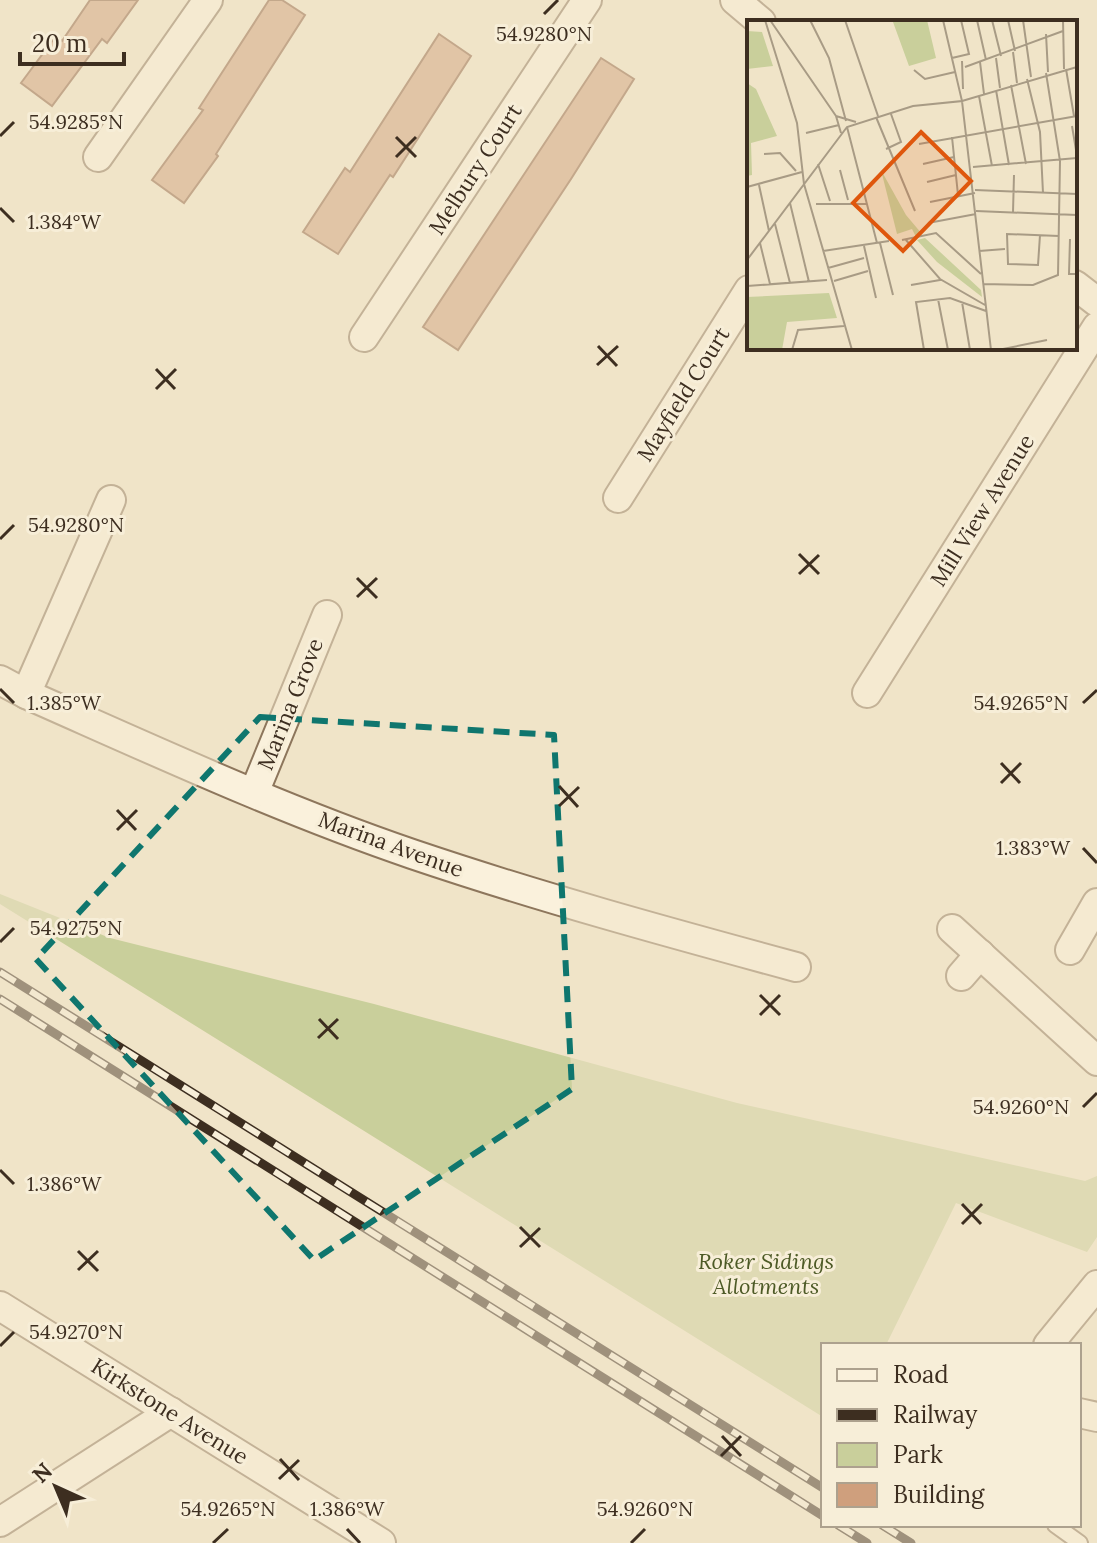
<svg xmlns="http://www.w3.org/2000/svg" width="1097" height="1543" font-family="Lora,serif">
  <rect width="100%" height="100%" fill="#f0e4c8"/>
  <polygon fill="#c9cf9b" points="0,894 110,938 374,1004 737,1103 1085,1181 1097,1176 1097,1237 1087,1252 956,1203 886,1345 823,1345 823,1417 0,904"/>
  <g fill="#cf9f7d" stroke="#8d5f41" stroke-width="2">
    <polygon points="90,0 138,0 107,43 102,39 52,106 21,83 56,36 62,41"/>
    <polygon points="269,0 282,0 305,15 216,154 218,156 184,203 152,180 203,110 199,108"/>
    <polygon points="439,34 471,56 393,177 390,175 338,254 303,232 345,168 350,172"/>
    <polygon points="601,58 634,79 571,179 458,350 423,327"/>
  </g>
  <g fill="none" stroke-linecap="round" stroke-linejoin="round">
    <g stroke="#8d765c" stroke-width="18">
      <polyline id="service" points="1055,1525 1080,1543"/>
    </g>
    <g stroke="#8d765c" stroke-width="32">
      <g id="minor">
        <polyline points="735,0 761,22"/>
        <polyline points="98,157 208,0"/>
        <polyline points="1075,285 1097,302"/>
        <polyline points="364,337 587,0"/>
        <polyline points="618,498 749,290"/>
        <path d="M 0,680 L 26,694 C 153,750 280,809 412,854 C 539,897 667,932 796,967"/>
        <polyline points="867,693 1097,327"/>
        <polyline points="26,694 111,500"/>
        <polyline points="254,793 327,615"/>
        <polyline points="952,929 1097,1061"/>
        <polyline points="1070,950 1097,903"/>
        <polyline points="961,976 980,954"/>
        <polyline points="0,1306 381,1543"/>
        <polyline points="1048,1345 1097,1285"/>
        <polyline points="1079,1413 1097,1417"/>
        <polyline points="0,1522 171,1412"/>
      </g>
    </g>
    <use href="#service" stroke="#faf1dc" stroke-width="14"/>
    <use href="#minor" stroke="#faf1dc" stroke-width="28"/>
    <g stroke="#3d2e20" stroke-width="9">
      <g id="rail">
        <polyline points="0,972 823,1488"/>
        <polyline points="0,999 823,1516"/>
        <polyline points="838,1525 867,1543"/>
        <polyline points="882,1525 911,1543"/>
      </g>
    </g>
    <use href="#rail" stroke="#f7eed8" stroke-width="6" stroke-dasharray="18" stroke-linecap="butt"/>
  </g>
  <path d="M0 0H1097V1543H0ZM 260,717 L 554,735 L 572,1089 L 314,1260 L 36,959 Z" fill="#f0e4c8" fill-opacity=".55" fill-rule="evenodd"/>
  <path fill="none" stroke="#0f766e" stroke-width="6" stroke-dasharray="16 10" stroke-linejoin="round" d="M 260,717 L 554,735 L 572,1089 L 314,1260 L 36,959 Z"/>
  <path fill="none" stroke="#3d2e20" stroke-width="3" d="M 544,14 L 558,0M 0,136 L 14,122M 396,137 L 416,157M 396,157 L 416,137M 0,208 L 14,222M 598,346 L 617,366M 597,365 L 618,346M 156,369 L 175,389M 156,389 L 176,369M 0,539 L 14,525M 799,554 L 819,574M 799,574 L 819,555M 357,578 L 377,598M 357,597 L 377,578M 0,689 L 14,703M 1083,703 L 1097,690M 1001,763 L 1020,783M 1001,783 L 1021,763M 559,786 L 578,807M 559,806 L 579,787M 117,810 L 136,830M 117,830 L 137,810M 1083,848 L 1097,863M 0,942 L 14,928M 760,995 L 780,1015M 760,1015 L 780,995M 319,1019 L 338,1039M 318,1038 L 338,1019M 1083,1107 L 1097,1093M 0,1170 L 14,1184M 962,1204 L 981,1224M 962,1224 L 982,1204M 520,1227 L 540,1247M 520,1247 L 540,1228M 78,1251 L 98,1271M 78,1270 L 98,1251M 0,1346 L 14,1332M 722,1436 L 741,1456M 721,1456 L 741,1436M 280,1459 L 299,1480M 279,1479 L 299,1460M 347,1529 L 360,1543M 213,1543 L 228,1529M 631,1543 L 645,1529"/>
  <g text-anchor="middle" stroke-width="6" stroke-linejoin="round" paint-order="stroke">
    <g font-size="22" fill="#3d2e20" stroke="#f7eed8">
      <text transform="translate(475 169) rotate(-57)" y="8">Melbury Court</text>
      <text transform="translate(683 394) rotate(-58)" y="8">Mayfield Court</text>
      <text transform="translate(982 510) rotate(-58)" y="8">Mill View Avenue</text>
      <text transform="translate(290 704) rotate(-68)" y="8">Marina Grove</text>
      <text transform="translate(391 844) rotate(20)" y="8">Marina Avenue</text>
      <text transform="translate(170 1411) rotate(32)" y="8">Kirkstone Avenue</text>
    </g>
    <g font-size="22" font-style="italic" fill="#4d5a26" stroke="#f7eed8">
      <text x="766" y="1269">Roker Sidings<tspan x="766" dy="25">Allotments</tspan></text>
    </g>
  </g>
  <g transform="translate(747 20)">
    <rect width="330" height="330" fill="#f0e4c8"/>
    <path d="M 180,0 L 189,38 L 162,46 L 146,2 ZM 0,11 L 15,12 L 26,46 L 0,49 ZM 0,63 L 9,69 L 30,116 L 4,123 L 5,155 L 0,156 ZM 134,150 L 159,195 L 175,214 L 169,217 L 165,209 L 150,214 ZM 178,218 L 234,270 L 235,277 L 190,242 L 170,220 ZM 82,273 L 90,298 L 40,302 L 35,330 L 0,330 L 0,277 Z" fill="#c9cf9b"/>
    <path fill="none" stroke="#a89b85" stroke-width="2" d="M 18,0 L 50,103 L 57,164 L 105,330M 23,0 L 89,96M 63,0 L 82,38 L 99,101M 98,0 L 131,96M 230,0 L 239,40M 245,0 L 254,36M 261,0 L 268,31M 276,0 L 284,57M 316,0 L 317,49M 299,14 L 301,52M 266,32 L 270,63M 205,38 L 222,34 L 214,0M 249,38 L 253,68M 215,41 L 216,69M 233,42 L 237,74M 218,47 L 316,11M 319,49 L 327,96M 167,50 L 178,59 L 208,52M 280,59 L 293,112 L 296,173M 264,65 L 279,144M 249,70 L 262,145M 232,76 L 245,146M 129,97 L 168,191M 325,106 L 330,136M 100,107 L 130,223M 59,113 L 92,105M 94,113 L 89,96 L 109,102M 205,117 L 211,175M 172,124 L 330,96M 139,129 L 154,122 L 144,94M 17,134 L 33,133 L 49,151M 71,144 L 83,181M 176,144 L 207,137M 226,147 L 330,138M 93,150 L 101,180M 180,162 L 209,155M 12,165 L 22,211M 0,167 L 55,152M 228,170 L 330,174 L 330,169M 183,182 L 228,173M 43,183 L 62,262M 69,184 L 120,184M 229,191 L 330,195M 266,192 L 267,155M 181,203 L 229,194M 28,204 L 43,263M 293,215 L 291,245 L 261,244 L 260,214 L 312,216M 323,219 L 322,254 L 330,254M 155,220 L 189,213 L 234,254M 159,220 L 193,259 L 238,285M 13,223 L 23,264M 133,223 L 146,275M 117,226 L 129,278M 76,231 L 142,221M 232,231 L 258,229M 0,240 L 100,107 L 166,86 L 215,81 L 196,0M 81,248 L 117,238M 87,261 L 121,251M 236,264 L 286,265 L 311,255 L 313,141 L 299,53M 164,265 L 193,260M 0,266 L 80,260M 191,279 L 201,330M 215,282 L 223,330M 45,330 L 51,310 L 97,306M 177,330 L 169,282 L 203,278 L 239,291M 244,330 L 215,81 L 330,47M 251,330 L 300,320"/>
    <path fill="#df570d" fill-opacity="0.15" stroke="#df570d" stroke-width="4" d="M 174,112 L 224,161 L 156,231 L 106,183 Z"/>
    <rect width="330" height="330" fill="none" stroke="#3d2e20" stroke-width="4"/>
  </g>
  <g font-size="20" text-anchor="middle" fill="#3d2e20" stroke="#f7eed8" stroke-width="6" stroke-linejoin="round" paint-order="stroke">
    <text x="544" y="41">54.9280°N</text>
    <text x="76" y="129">54.9285°N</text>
    <text x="64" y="229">1.384°W</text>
    <text x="76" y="532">54.9280°N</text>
    <text x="64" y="710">1.385°W</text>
    <text x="1021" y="710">54.9265°N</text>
    <text x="1033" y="855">1.383°W</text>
    <text x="76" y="935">54.9275°N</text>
    <text x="1021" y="1114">54.9260°N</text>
    <text x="64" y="1191">1.386°W</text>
    <text x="76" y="1339">54.9270°N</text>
    <text x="347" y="1516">1.386°W</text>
    <text x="228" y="1516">54.9265°N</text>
    <text x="645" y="1516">54.9260°N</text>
  </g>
  <rect x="821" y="1343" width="260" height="184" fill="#f7eed8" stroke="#ada18e" stroke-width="2"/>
  <rect x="837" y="1369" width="40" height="12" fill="#faf1dc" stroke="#ada18e" stroke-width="2"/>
  <text x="893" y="1383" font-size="24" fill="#3d2e20">Road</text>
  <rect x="837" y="1409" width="40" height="12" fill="#3d2e20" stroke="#ada18e" stroke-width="2"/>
  <text x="893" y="1423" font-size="24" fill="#3d2e20">Railway</text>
  <rect x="837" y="1443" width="40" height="24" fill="#c9cf9b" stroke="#ada18e" stroke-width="2"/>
  <text x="893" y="1463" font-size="24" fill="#3d2e20">Park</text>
  <rect x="837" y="1483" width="40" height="24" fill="#cf9f7d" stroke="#ada18e" stroke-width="2"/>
  <text x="893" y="1503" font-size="24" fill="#3d2e20">Building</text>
  <g transform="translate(56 1487) rotate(316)" stroke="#f7eed8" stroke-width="6" paint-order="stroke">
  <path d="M0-6L14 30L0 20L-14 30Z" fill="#3d2e20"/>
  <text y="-12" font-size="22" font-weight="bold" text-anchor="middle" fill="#3d2e20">N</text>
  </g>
  <path d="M20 52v12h104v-12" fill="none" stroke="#3d2e20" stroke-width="4"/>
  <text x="32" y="52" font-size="24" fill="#3d2e20" stroke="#f7eed8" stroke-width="6" paint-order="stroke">20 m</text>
</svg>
